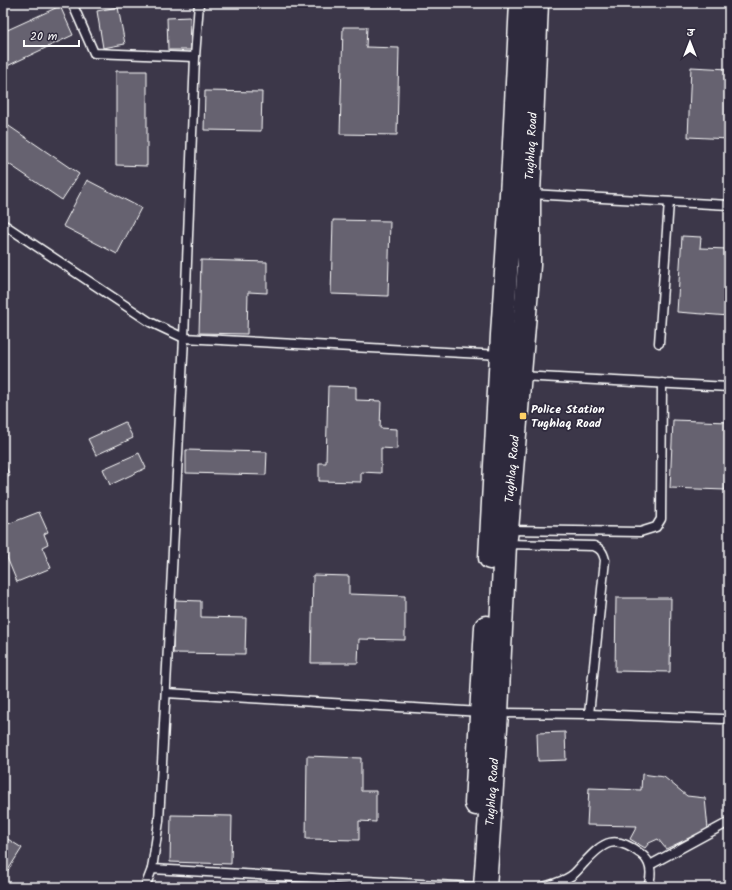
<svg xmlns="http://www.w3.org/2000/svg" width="732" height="890" font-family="Kalam,'Playpen Sans Deva',sans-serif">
  <rect width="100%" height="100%" fill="#3c3749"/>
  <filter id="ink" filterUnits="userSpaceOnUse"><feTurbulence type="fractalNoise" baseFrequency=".025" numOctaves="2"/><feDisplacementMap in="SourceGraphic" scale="8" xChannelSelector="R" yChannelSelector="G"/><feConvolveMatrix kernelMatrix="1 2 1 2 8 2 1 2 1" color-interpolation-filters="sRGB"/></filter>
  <g filter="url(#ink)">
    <g fill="#666270" stroke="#fff">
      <polygon points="60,6 73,35 3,68 3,32"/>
      <polygon points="118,7 125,44 103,48 97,11"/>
      <polygon points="190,17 191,50 168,50 167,18"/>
      <polygon points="343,27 367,27 366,47 399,48 397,135 340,134"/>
      <polygon points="691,67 729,69 729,139 688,137"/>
      <polygon points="116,71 147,71 147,166 116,165"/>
      <polygon points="205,91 262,92 261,131 204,130"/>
      <polygon points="3,122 79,174 62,200 3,160"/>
      <polygon points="87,180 141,208 117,254 63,226"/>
      <polygon points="333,220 390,221 388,296 331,294"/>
      <polygon points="682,236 701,237 700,248 728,249 729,239 729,316 677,312"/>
      <polygon points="201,260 267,262 267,293 248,292 247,334 199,333"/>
      <polygon points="328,386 356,387 356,400 381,401 380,428 397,429 397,449 381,448 381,473 361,472 361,482 319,481 319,463 326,463"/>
      <polygon points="673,420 728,422 725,490 670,488"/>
      <polygon points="125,422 133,438 96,455 88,439"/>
      <polygon points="186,450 267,452 266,475 186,473"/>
      <polygon points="139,453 146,468 110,485 103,469"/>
      <polygon points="3,460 10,476 3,479"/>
      <polygon points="39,512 48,532 44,534 48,544 42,547 51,568 17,582 3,548 3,526"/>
      <polygon points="313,575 349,576 349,594 405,596 405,640 359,639 358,663 311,663"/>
      <polygon points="616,598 671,598 670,672 615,671"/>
      <polygon points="174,600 201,601 201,617 246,618 245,654 173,653"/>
      <polygon points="565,732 566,760 538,761 537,733"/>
      <polygon points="307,756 361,758 361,791 376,791 376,822 359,821 359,840 306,839"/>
      <polygon points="642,774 664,777 687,796 705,798 708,829 666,849 658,839 649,843 645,848 630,839 637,826 587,825 589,788 641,790"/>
      <polygon points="171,815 232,816 231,864 170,862"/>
      <polygon points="3,836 22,848 3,878"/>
    </g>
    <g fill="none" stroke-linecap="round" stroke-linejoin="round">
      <g stroke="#fff" stroke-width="11">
        <g id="lane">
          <polyline points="72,3 94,53 195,57"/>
          <polyline points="530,194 729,205"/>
          <polyline points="3,224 150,322 184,338 501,355"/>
          <polyline points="659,343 669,202"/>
          <polyline points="520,376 729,387"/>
          <polyline points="509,530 640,532 656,527 661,519 662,383"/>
          <path d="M 506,544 L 594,546 C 601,549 603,552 605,560 L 589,714"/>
          <polyline points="166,693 481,712"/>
          <polyline points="497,713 589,714 722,719"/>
          <polyline points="650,865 729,822"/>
          <polyline points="152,869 159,821 184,338 195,57 199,3"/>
          <polyline points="145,887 152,869 475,887"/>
          <path d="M 543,887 C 553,884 562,882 571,876 C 576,873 580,867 584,863 C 604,841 615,834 641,854 C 652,862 652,875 648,887"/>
        </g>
      </g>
      <g stroke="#fff" stroke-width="25">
        <g id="secondary">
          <polyline points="490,558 502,335 513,163 521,3"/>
          <polyline points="476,804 486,627"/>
          <polyline points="485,887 497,713 505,544 507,530 529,265 529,194 537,3"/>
        </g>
      </g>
      <use href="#lane" stroke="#2f2a3d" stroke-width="8"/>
      <use href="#secondary" stroke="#2f2a3d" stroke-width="22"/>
    </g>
  </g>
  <rect fill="#ffd166" stroke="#2f2a3d" stroke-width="1.5" x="519" y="412" width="8" height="8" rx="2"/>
  <g text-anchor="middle" stroke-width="3.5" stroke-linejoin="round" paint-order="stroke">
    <g font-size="12" fill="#fff" stroke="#2f2a3d">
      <text transform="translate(531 146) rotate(-87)" y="4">Tughlaq Road</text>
      <text transform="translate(512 469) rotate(-85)" y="4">Tughlaq Road</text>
      <text transform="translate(492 792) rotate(-86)" y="4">Tughlaq Road</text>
    </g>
    <g font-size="12" font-weight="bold" fill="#fff" stroke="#2f2a3d" text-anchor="start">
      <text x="531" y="413">Police Station<tspan x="531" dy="14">Tughlaq Road</tspan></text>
    </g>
  </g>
  <rect width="732" height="890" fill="none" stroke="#2f2a3d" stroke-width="16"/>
  <rect x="8" y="8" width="716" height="874" fill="none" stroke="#fff" stroke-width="1.5" filter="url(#ink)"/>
  <g transform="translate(690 42)" stroke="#2f2a3d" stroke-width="3" paint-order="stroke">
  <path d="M0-3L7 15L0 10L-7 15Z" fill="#ffffff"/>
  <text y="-6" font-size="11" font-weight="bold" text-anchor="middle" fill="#ffffff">उ</text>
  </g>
  <path d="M24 40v6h55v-6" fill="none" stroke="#ffffff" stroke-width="2"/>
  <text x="30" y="40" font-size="12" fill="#ffffff" stroke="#2f2a3d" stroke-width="3" paint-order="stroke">20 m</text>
</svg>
